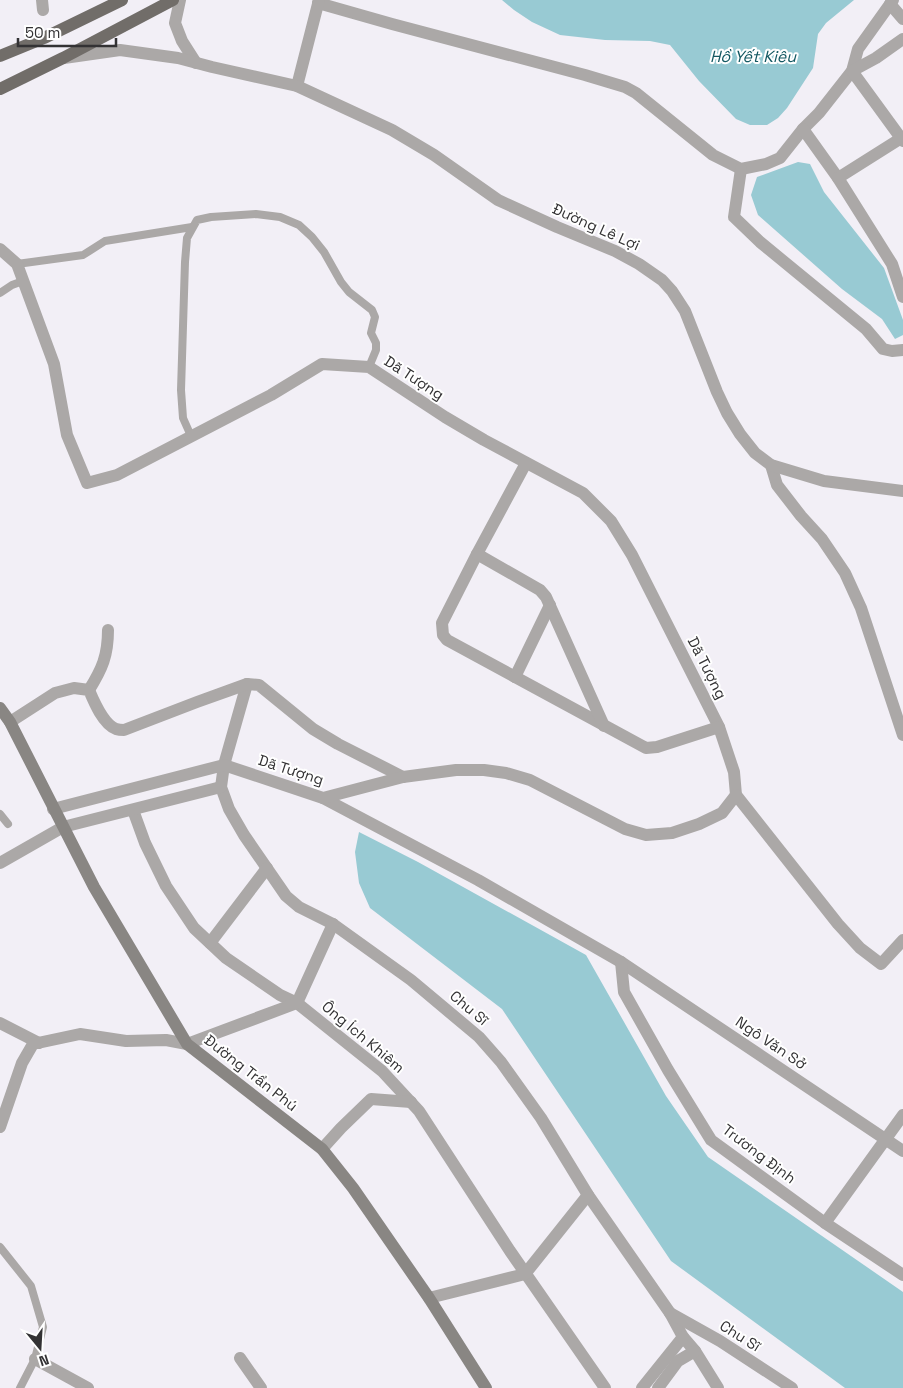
<svg xmlns="http://www.w3.org/2000/svg" width="903" height="1388" font-family="'Space Grotesk',sans-serif">
  <rect width="100%" height="100%" fill="#f2eff6"/>
  <g fill="#98cad3">
    <polygon points="502,0 854,0 826,23 818,34 813,68 787,108 778,118 767,125 750,125 736,119 699,81 670,45 650,41 605,40 560,35 532,22 514,10"/>
    <polygon points="798,162 810,164 824,192 884,268 903,320 903,335 895,339 882,319 842,289 758,215 751,195 757,177"/>
    <polygon points="359,832 418,862 586,955 666,1096 708,1157 903,1292 903,1388 845,1388 671,1261 502,1009 370,908 359,883 355,852"/>
  </g>
  <g fill="none" stroke-linecap="round" stroke-linejoin="round">
    <g stroke="#aba8a7" stroke-width="8">
      <polyline points="17,264 83,255 105,241 192,227"/>
      <polyline points="0,293 12,285 23,281"/>
      <polyline points="191,436 183,418 181,390 185,262 187,238 197,220 211,217 256,214 280,217 299,225 312,237 324,252 341,282 349,292 372,310 375,317 371,333 376,343 376,350 369,367"/>
      <polyline points="0,814 8,824"/>
      <polyline points="0,1247 31,1286 43,1327 35,1359 20,1388"/>
    </g>
    <g stroke="#aba8a7" stroke-width="12">
      <polyline points="42,0 43,10"/>
      <polyline points="318,3 392,24 585,75 625,87 636,93 713,155 741,169 766,164 780,158 803,129 819,113 852,71 858,49 893,0"/>
      <polyline points="890,4 903,19"/>
      <polyline points="903,39 876,58 852,71 903,141"/>
      <polyline points="297,86 319,0"/>
      <polyline points="803,129 838,178 892,264 903,297"/>
      <polyline points="741,169 734,217 760,242 866,329 883,349 892,351 903,350"/>
      <polyline points="838,178 903,137"/>
      <polyline points="0,249 17,264 54,364 67,435 87,483 117,475 271,395 322,364 369,367 445,417 484,440 583,493 611,521 632,555 719,727 734,772 736,795 838,924 860,948 881,964 903,940"/>
      <polyline points="526,463 477,554 442,623 443,635 447,640 646,748 657,747 719,727"/>
      <polyline points="771,465 777,485 801,516 822,539 845,573 861,608 903,735"/>
      <polyline points="477,554 540,590 546,597 604,726"/>
      <polyline points="515,677 550,605"/>
      <polyline points="247,684 224,765 221,787 229,809 244,835 286,896 299,907 333,924 411,980 479,1037 501,1062 541,1118 588,1195 670,1313 683,1337 695,1351 718,1388"/>
      <path d="M 89,690 C 102,669 108,656 108,630"/>
      <path d="M 10,722 L 55,693 L 74,688 L 89,690 C 94,702 103,724 116,729 C 119,730 121,730 124,730 L 197,702 L 247,684 L 259,685 L 313,729 L 338,744 L 403,777"/>
      <polyline points="323,798 478,880 621,962 903,1151"/>
      <polyline points="53,809 224,765 323,798 403,777 456,770 484,770 506,773 530,780 625,829 646,835 672,833 699,824 722,813 736,795"/>
      <polyline points="133,810 145,843 166,886 194,928 226,958 280,995 297,1003 382,1071 419,1111 510,1251 605,1388"/>
      <polyline points="0,863 63,827 221,787"/>
      <polyline points="210,943 267,868"/>
      <polyline points="621,962 624,992 668,1070 711,1140 825,1223 903,1275"/>
      <polyline points="0,1023 39,1043"/>
      <polyline points="0,1127 22,1063 33,1044 80,1034 126,1041 166,1040 187,1044 297,1003 333,924"/>
      <polyline points="322,1149 341,1128 371,1099 411,1102"/>
      <polyline points="825,1223 903,1115"/>
      <polyline points="429,1298 525,1274 588,1195"/>
      <polyline points="670,1313 720,1341 792,1388"/>
      <polyline points="240,1358 261,1388"/>
      <polyline points="35,1359 88,1388"/>
      <polyline points="642,1388 683,1337"/>
      <polyline points="658,1388 678,1361 695,1351"/>
    </g>
    <g stroke="#aba8a7" stroke-width="12">
      <polyline points="180,0 175,23 182,41 196,63"/>
      <polyline points="64,58 120,50 178,58 212,67 297,86 392,130 434,155 498,200 557,227 615,251 639,264 662,280 672,291 685,311 717,392 727,413 740,434 755,453 771,465 824,481 903,491"/>
    </g>
    <polyline stroke="#898683" stroke-width="12" points="0,708 10,722 94,887 187,1044 322,1149 353,1188 429,1298 486,1388"/>
    <g stroke="#716d69" stroke-width="12">
      <polyline points="0,56 44,38 122,0"/>
      <polyline points="0,89 63,58 173,0"/>
    </g>
  </g>
  <g text-anchor="middle" stroke-width="4" stroke-linejoin="round" paint-order="stroke">
    <g font-size="15" fill="#333234" stroke="#fff">
      <text transform="translate(596 227) rotate(24)" y="5">Đường Lê Lợi</text>
      <text transform="translate(414 378) rotate(33)" y="5">Dã Tượng</text>
      <text transform="translate(707 668) rotate(63)" y="5">Dã Tượng</text>
      <text transform="translate(291 770) rotate(18)" y="5">Dã Tượng</text>
      <text transform="translate(469 1008) rotate(40)" y="5">Chu Sĩ</text>
      <text transform="translate(363 1037) rotate(40)" y="5">Ông Ích Khiêm</text>
      <text transform="translate(771 1043) rotate(34)" y="5">Ngô Văn Sở</text>
      <text transform="translate(251 1073) rotate(38)" y="5">Đường Trần Phú</text>
      <text transform="translate(759 1154) rotate(37)" y="5">Trương Định</text>
      <text transform="translate(740 1336) rotate(32)" y="5">Chu Sĩ</text>
    </g>
    <g font-size="16" font-style="italic" fill="#135862" stroke="#fff">
      <text x="753" y="62">Hồ Yết Kiêu</text>
    </g>
  </g>
  <g transform="translate(40 1348) rotate(162)" stroke="#ffffff" stroke-width="4" paint-order="stroke">
  <path d="M0-4L9 19L0 12L-9 19Z" fill="#333234"/>
  <text y="-8" font-size="14" font-weight="bold" text-anchor="middle" fill="#333234">N</text>
  </g>
  <path d="M18 38v8h98v-8" fill="none" stroke="#333234" stroke-width="2.5"/>
  <text x="25" y="38" font-size="15" fill="#333234" stroke="#ffffff" stroke-width="4" paint-order="stroke">50 m</text>
</svg>
